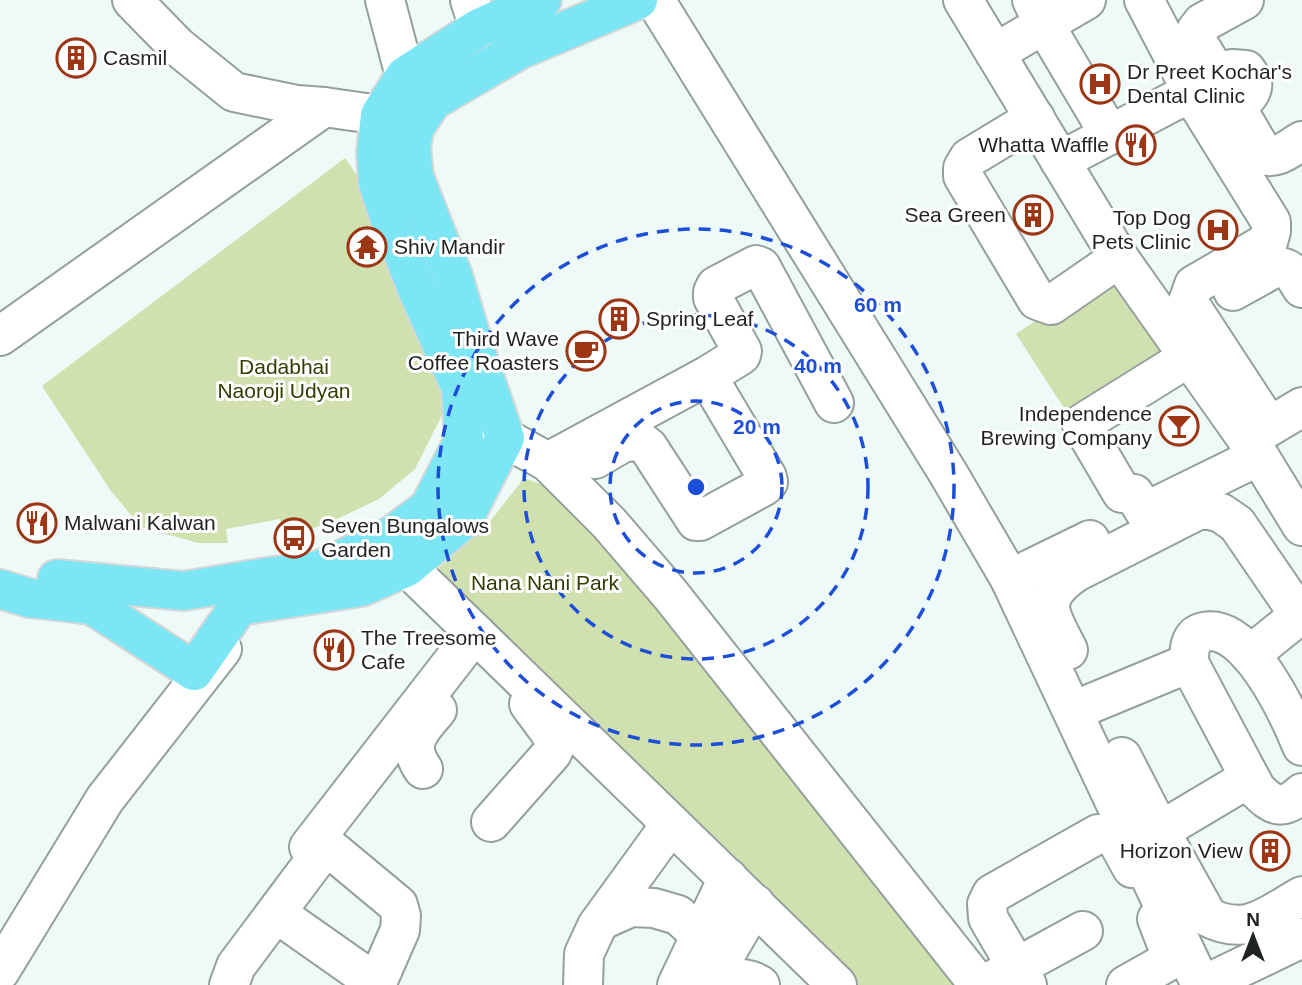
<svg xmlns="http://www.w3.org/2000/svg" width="1302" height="985" font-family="Arial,sans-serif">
  <rect width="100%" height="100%" fill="#eefaf7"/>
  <g fill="#d0e1af">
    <polygon points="345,158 359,178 445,382 442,415 415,469 379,499 333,521 305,531 283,534 280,519 226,529 228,543 198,543 141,527 111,491 42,386"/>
    <polygon points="1111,269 1170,369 1075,425 1016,334"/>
    <polygon points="524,478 567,494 957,985 853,985 490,632 439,568 484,529"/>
  </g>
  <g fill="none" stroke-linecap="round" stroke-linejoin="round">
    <g stroke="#94a09d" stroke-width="42">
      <g id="minor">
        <polyline points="132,0 177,46 234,92 297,105 324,107 380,115 413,126"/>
        <polyline points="385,0 405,76 428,97"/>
        <polyline points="470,0 479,28"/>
        <polyline points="655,0 948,473 1010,579 1201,985"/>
        <polyline points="963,0 1119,258 1259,456 1302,526"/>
        <polyline points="1032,0 1044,24 1110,135"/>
        <polyline points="1144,0 1187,82 1184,97"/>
        <path d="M 1244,0 L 1202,23 L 1196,31 L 1196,40 L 1217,74 L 1232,69 L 1246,70 C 1259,87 1250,95 1236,107 L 1264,155 C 1277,160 1291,147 1302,141"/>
        <polyline points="995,53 1086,0"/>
        <polyline points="1035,118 969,158 963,168 963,176 1037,300 1051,305 1119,258"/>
        <polyline points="1060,161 1172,102 1184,97 1193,96 1271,222 1271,231 1268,242 1194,285 1188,302"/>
        <path d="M 1233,291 L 1276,267 C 1291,266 1295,277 1302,288"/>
        <polyline points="1188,302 1269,426"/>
        <polyline points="0,336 324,107"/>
        <polyline points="464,436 505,438 548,462 609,523 670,594 979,985"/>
        <polyline points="1247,440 1302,407"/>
        <polyline points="595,459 624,442 640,441 648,447 696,521 700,521 764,486 768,482 767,477 707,376"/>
        <polyline points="548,462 707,376 741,355 742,351 713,298 713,292 716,286 756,265 761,267 834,403"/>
        <polyline points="1159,505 1259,456"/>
        <polyline points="1145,512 1134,494 1122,493 1082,425 1083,423 1189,357"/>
        <polyline points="407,567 837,985"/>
        <polyline points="1010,579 1090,540"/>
        <path d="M 1068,650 C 1050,614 1036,600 1076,572 L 1198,510 L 1210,510 L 1221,513 L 1237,524 L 1302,619"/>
        <polyline points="1250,655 1302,613"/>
        <polyline points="1073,711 1189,663"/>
        <path d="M 1302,746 C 1289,714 1247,622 1204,632 C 1189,635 1189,651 1189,663 L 1256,789 C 1274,807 1282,811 1302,793"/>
        <path d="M 1122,757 L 1160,831 L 1208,917 C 1247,937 1268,915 1302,896"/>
        <path d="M 423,769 C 405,743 420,730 437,710"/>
        <polyline points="491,822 552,753 556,744 549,731 529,704"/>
        <polyline points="1137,843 1160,831 1249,778"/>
        <polyline points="327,846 398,905 401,916 400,930 376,985"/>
        <polyline points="276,913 377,984"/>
        <polyline points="602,920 631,907 654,908 678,915 700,935"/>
        <polyline points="0,971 105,799 222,649"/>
        <polyline points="995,979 1083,931"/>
        <path d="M 710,984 C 727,979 744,975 760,985"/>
        <polyline points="229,985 236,966 319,855 309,847 475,633"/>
        <polyline points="583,985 584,954 597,926 671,824"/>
        <polyline points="677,985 728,878"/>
        <polyline points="710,985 715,972 755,904"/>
        <polyline points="1027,985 988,918 987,904 992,894 1098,834 1110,834 1115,837 1132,868"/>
        <polyline points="1126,985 1167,962 1169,950 1157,919"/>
        <polyline points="1204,985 1302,938"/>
      </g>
    </g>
    <g stroke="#d6d7d7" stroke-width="42">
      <g id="major">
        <polyline points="57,579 184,591 260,578 320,570 393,535 429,508 464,440 461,388 417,289 390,219 378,183 376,153 380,115 405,76 479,28 542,0"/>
        <polyline points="0,589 29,598 92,605 194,671 239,606 361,587 407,567 463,520 505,438 472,340 453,276 414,177 411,146 415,127 432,101 519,50 638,0"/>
      </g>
    </g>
    <use href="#minor" stroke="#fff" stroke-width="38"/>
    <use href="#major" stroke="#7de6f4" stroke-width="38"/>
  </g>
  <g fill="none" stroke="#1d4ed8" stroke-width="3.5" stroke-dasharray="12 9">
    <circle cx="696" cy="487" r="86"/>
    <circle cx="696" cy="487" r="172"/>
    <circle cx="696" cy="487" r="258"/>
  </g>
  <defs>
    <g id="building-ring" transform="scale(2.0125)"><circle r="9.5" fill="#fff" stroke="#9d3615" stroke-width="1.5"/><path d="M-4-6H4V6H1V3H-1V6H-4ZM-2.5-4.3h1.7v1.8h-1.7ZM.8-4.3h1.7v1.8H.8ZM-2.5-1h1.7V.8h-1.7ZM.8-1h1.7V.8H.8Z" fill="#9d3615"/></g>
    <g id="hospital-ring" transform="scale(2.0125)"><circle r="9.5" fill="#fff" stroke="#9d3615" stroke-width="1.5"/><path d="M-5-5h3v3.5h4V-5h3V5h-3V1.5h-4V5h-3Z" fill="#9d3615"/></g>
    <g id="restaurant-ring" transform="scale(2.0125)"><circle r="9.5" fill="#fff" stroke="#9d3615" stroke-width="1.5"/><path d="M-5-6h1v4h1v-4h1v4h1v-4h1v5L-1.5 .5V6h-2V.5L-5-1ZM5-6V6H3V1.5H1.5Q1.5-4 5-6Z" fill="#9d3615"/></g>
    <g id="temple-ring" transform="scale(2.0125)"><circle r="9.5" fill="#fff" stroke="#9d3615" stroke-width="1.5"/><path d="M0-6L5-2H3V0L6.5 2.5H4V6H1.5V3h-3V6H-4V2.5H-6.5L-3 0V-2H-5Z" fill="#9d3615"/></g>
    <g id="cafe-ring" transform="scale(2.0125)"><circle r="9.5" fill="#fff" stroke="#9d3615" stroke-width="1.5"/><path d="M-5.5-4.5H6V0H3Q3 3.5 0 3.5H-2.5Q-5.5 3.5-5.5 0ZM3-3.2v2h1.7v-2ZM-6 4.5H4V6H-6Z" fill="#9d3615"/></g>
    <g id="bar-ring" transform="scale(2.0125)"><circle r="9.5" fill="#fff" stroke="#9d3615" stroke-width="1.5"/><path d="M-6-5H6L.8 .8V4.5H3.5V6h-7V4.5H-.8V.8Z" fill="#9d3615"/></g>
    <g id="bus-ring" transform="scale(2.0125)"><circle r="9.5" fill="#fff" stroke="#9d3615" stroke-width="1.5"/><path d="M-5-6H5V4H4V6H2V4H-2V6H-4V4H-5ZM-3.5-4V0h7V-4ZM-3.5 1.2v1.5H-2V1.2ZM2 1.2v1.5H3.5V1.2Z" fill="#9d3615"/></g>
  </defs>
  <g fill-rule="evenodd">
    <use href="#building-ring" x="76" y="58"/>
    <use href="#hospital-ring" x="1100" y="84"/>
    <use href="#restaurant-ring" x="1136" y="145"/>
    <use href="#building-ring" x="1033" y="215"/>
    <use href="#hospital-ring" x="1218" y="230"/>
    <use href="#temple-ring" x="367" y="247"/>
    <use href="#building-ring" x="619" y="319"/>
    <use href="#cafe-ring" x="586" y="351"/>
    <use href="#bar-ring" x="1179" y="426"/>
    <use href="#restaurant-ring" x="37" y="523"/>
    <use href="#bus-ring" x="294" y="538"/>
    <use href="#restaurant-ring" x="334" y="650"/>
    <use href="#building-ring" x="1270" y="851"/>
  </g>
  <g text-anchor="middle" stroke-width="6" stroke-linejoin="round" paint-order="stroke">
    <g font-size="21" fill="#1e2322" stroke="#fff" text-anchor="start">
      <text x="103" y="65">Casmil</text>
      <text x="1127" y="79">Dr Preet Kochar's<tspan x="1127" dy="24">Dental Clinic</tspan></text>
      <text x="1109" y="152" text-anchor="end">Whatta Waffle</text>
      <text x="1006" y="222" text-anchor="end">Sea Green</text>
      <text x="1191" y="225" text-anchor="end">Top Dog<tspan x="1191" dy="24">Pets Clinic</tspan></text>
      <text x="394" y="254">Shiv Mandir</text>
      <text x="646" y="326">Spring Leaf</text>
      <text x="559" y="346" text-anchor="end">Third Wave<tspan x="559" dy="24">Coffee Roasters</tspan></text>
      <text x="1152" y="421" text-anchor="end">Independence<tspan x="1152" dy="24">Brewing Company</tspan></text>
      <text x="64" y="530">Malwani Kalwan</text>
      <text x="321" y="533">Seven Bungalows<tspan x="321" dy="24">Garden</tspan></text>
      <text x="361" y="645">The Treesome<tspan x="361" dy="24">Cafe</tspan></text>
      <text x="1243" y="858" text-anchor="end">Horizon View</text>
    </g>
    <g font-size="21" fill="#303e00" stroke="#fff">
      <text x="284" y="374">Dadabhai<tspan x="284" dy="24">Naoroji Udyan</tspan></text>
      <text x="545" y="590">Nana Nani Park</text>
    </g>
  </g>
  <circle cx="696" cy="487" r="10" fill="#1d4ed8" stroke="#fff" stroke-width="3.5"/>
  <g font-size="21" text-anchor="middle" font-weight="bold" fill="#1d4ed8" stroke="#fff" stroke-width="6" stroke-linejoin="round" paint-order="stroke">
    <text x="878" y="312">60 m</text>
    <text x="818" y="373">40 m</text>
    <text x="757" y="434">20 m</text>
  </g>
  <g transform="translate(1253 936)" stroke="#ffffff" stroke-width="5" paint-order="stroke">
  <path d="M0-5L12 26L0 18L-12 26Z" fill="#1e2322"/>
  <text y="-10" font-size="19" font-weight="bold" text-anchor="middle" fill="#1e2322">N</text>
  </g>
</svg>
